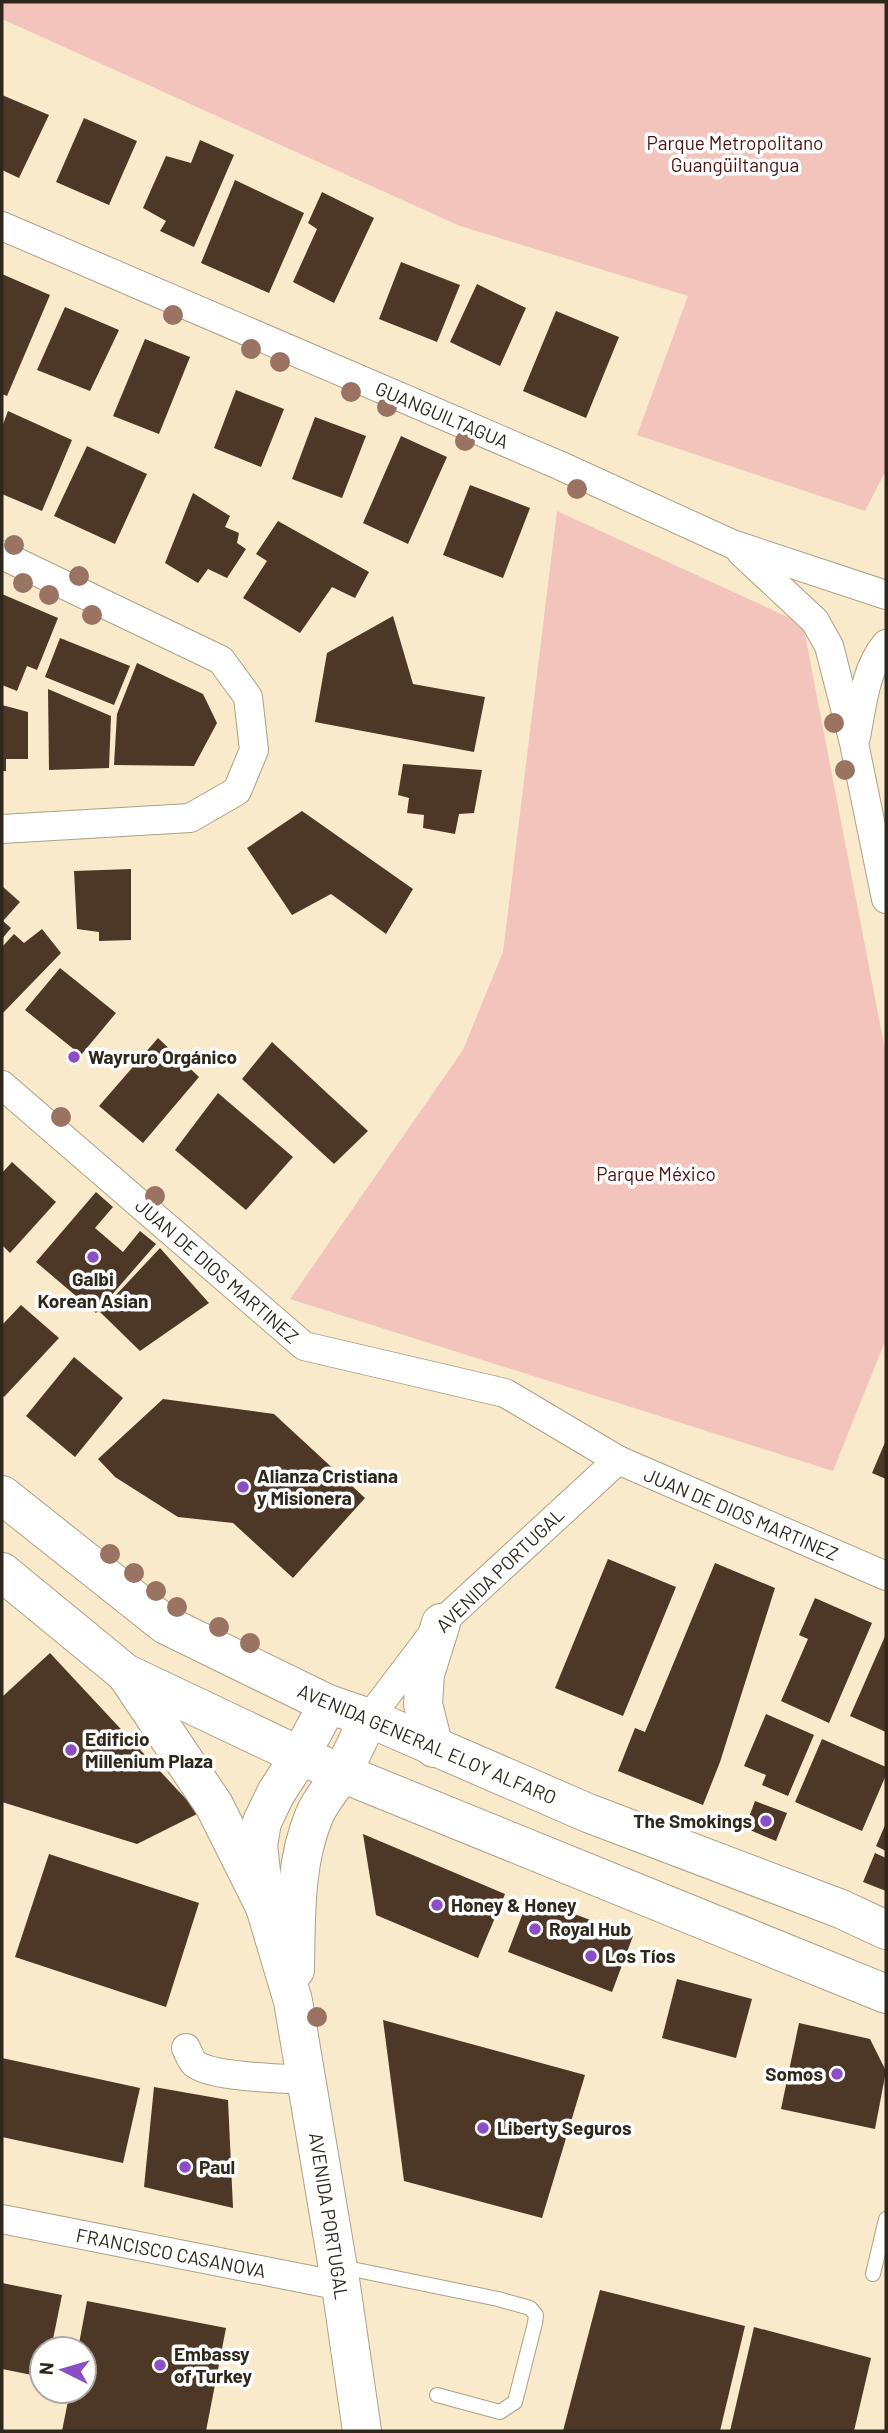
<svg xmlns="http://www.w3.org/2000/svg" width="888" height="2433" font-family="Barlow,sans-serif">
  <rect width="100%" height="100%" fill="#f9eacc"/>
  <g fill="#f2c4bc">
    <polygon points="2,2 886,2 886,470 865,511 637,435 688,296 460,226 2,19"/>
    <polygon points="557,511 803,624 886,1055 886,1339 833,1471 290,1299 463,1050 503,952"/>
  </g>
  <g fill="#4d3726">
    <polygon points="2,95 49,115 19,178 2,170"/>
    <polygon points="84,118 137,141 109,205 56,182"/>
    <polygon points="200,140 234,155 194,247 160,231 166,221 143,208 166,156 191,163"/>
    <polygon points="235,180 304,213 269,293 201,263"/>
    <polygon points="322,192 374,218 334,303 293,282 317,229 308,223"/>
    <polygon points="401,262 460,285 437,342 379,319"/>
    <polygon points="2,274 50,295 7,396 2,394"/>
    <polygon points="477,284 526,308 500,366 450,342"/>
    <polygon points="65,307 119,330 90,391 37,370"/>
    <polygon points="556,311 619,337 586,418 523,391"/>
    <polygon points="145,339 190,357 159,434 113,416"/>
    <polygon points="236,390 284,409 261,467 214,448"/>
    <polygon points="8,411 72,440 42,511 2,494 2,427"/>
    <polygon points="315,417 366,436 342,498 292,479"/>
    <polygon points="401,436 447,457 408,544 363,523"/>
    <polygon points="87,446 147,474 115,544 54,516"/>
    <polygon points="470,485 530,508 503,578 443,555"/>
    <polygon points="193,493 230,516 225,527 239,533 237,543 246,549 227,578 208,569 198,583 165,563"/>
    <polygon points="278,521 369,572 355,598 332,587 300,633 243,598 267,561 256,554"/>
    <polygon points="2,594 58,618 37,670 27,666 17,691 2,685"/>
    <polygon points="393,616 413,684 485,697 474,752 315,722 327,653"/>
    <polygon points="60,638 130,666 114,705 45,677"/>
    <polygon points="137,663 203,694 217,723 194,766 114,765 117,714"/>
    <polygon points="48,689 111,716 109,768 49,770"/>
    <polygon points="2,705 28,712 28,759 6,759 6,771 2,771"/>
    <polygon points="403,764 482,770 474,813 459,814 455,834 423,828 424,815 407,813 409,798 398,795"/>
    <polygon points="302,811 413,889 386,934 331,894 292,915 247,848"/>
    <polygon points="131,869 131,940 99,941 99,932 77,929 74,871"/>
    <polygon points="2,886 20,902 3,921 11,928 2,939"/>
    <polygon points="42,929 61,953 2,1014 2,947 14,934 24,943"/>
    <polygon points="60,968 116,1013 81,1055 25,1010"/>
    <polygon points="158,1038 199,1077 143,1143 99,1106"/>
    <polygon points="272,1042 368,1131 334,1164 242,1079"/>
    <polygon points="218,1093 293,1157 246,1210 175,1150"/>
    <polygon points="12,1162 56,1202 10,1253 2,1245 2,1173"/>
    <polygon points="96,1192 113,1207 95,1228 123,1252 140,1231 156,1244 96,1313 36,1262"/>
    <polygon points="160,1248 209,1303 140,1351 100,1312"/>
    <polygon points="21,1305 59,1338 4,1397 2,1394 2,1325"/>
    <polygon points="74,1357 123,1398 75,1457 26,1416"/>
    <polygon points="163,1399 274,1414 365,1498 293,1578 233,1523 178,1517 115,1477 98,1459"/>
    <polygon points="886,1440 886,1479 872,1473"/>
    <polygon points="608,1559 676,1587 623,1716 555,1688"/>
    <polygon points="715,1563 775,1588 720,1762 703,1805 618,1771 635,1728 645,1732"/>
    <polygon points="815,1598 872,1623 829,1723 781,1701 808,1639 799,1635"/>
    <polygon points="886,1634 886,1732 850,1716"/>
    <polygon points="50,1653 199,1813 137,1844 2,1802 2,1697"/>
    <polygon points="766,1714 814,1735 788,1796 762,1785 766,1775 744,1766"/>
    <polygon points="822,1739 886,1767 886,1775 862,1831 795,1802"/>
    <polygon points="755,1801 787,1813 776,1841 745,1828"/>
    <polygon points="886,1823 886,1851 876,1846"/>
    <polygon points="363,1834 505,1894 478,1958 376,1915"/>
    <polygon points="875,1853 886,1858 886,1891 863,1882"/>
    <polygon points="49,1854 199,1903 166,2007 15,1957"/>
    <polygon points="529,1897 633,1936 612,1992 508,1952"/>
    <polygon points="677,1979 752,1999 736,2058 662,2038"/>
    <polygon points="383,2020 585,2075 542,2218 404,2181"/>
    <polygon points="799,2023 870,2039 886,2071 875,2129 781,2109"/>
    <polygon points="2,2058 140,2088 123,2163 2,2137"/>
    <polygon points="154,2087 228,2100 233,2208 144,2187"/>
    <polygon points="2,2283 62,2295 51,2349 42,2349 42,2377 2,2369"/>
    <polygon points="600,2290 745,2326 720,2431 563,2431"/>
    <polygon points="87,2301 226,2328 206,2431 62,2431 70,2391 84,2391 84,2349 78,2349"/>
    <polygon points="754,2327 871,2358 854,2431 730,2431"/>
  </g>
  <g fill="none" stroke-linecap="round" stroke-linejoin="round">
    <g stroke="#aea084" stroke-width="16">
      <g id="service">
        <polyline points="342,2267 498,2299 530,2308 536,2315 535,2323 515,2402 500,2412 437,2395"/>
        <polyline points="873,2274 886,2219"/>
      </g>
    </g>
    <g stroke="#aea084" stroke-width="30">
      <g id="minor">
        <polyline points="2,226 561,466 732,544 886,595"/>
        <polyline points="741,552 815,621 829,646 854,743 886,899"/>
        <polyline points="2,555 221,660 248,697 254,750 237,791 190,818 2,829"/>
        <path d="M 856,737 C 862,706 865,669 886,644"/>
        <polyline points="2,1085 304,1346 505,1393 618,1460 886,1576"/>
        <polyline points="369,1718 441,1623 618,1460"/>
        <path d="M 186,2048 C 188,2052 191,2060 194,2063 C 211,2078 283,2078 307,2080"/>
        <polyline points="2,2219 341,2286"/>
      </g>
    </g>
    <g stroke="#aea084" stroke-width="40">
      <g id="secondary">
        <polyline points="328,1704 300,1756 276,1793 262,1822 258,1845 265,1907 293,2001 341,2286 362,2431"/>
        <path d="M 295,1970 C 296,1920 294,1864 314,1816 C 321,1799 334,1786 343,1771 C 352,1754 360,1735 369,1718"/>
      </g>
    </g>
    <g stroke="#aea084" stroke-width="40">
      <g id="primary">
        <polyline points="2,1495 166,1625 328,1704 369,1718 588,1813 841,1909 886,1930"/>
        <polyline points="2,1572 125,1673 300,1756 886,1994"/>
        <polyline points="126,1674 214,1805 265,1907"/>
        <polyline points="434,1748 423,1704 425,1674 441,1623"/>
      </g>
    </g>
    <use href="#service" stroke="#fff" stroke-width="14"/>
    <use href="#minor" stroke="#fff" stroke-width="28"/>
    <use href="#secondary" stroke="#fff" stroke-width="38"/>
    <use href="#primary" stroke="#fff" stroke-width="38"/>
  </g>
  <g fill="#9a7363">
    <circle cx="173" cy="315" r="10"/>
    <circle cx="251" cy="349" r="10"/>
    <circle cx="280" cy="362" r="10"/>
    <circle cx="351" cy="392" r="10"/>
    <circle cx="387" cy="407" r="10"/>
    <circle cx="465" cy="441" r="10"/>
    <circle cx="577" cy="489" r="10"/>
    <circle cx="14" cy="545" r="10"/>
    <circle cx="79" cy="576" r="10"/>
    <circle cx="23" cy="583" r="10"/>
    <circle cx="49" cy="595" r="10"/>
    <circle cx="92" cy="615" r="10"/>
    <circle cx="834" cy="723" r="10"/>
    <circle cx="845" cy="770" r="10"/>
    <circle cx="61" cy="1117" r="10"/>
    <circle cx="155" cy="1196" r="10"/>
    <circle cx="110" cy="1554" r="10"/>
    <circle cx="134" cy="1573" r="10"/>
    <circle cx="156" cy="1591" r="10"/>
    <circle cx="177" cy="1607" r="10"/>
    <circle cx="219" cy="1627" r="10"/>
    <circle cx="250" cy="1643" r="10"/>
    <circle cx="317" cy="2017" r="10"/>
  </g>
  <g fill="#8c4ec4" stroke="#fff" stroke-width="2.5">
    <circle cx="74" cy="1057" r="7"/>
    <circle cx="93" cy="1257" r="7"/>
    <circle cx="243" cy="1487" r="7"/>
    <circle cx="71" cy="1750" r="7"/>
    <circle cx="766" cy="1821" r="7"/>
    <circle cx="437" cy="1905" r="7"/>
    <circle cx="535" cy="1929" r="7"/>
    <circle cx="591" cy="1956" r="7"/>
    <circle cx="837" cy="2074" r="7"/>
    <circle cx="483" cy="2128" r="7"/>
    <circle cx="185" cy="2167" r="7"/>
    <circle cx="160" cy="2365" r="7"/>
  </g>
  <g text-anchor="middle" stroke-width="7" stroke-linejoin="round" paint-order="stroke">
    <g font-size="19" fill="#4d110d" stroke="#fff">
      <text x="735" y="150">Parque Metropolitano<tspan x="735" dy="22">Guangüiltangua</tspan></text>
      <text x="656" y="1181">Parque México</text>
    </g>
    <g font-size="19" fill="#2d271c" stroke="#fff">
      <text transform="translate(442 415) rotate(23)" y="7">GUANGUILTAGUA</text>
      <text transform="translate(217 1271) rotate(41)" y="7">JUAN DE DIOS MARTINEZ</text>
      <text transform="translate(741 1514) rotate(23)" y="7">JUAN DE DIOS MARTINEZ</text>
      <text transform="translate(500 1570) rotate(-44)" y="7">AVENIDA PORTUGAL</text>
      <text transform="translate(427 1744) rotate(23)" y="7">AVENIDA GENERAL ELOY ALFARO</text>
      <text transform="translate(329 2216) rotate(81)" y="7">AVENIDA PORTUGAL</text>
      <text transform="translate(171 2253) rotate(11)" y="7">FRANCISCO CASANOVA</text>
    </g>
    <g font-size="19" font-weight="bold" fill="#2d271c" stroke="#fff" text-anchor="start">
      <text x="88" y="1064">Wayruro Orgánico</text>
      <text x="93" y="1286" text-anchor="middle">Galbi<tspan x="93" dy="22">Korean Asian</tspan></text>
      <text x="257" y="1483">Alianza Cristiana<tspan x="257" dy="22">y Misionera</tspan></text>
      <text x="85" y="1746">Edificio<tspan x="85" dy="22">Millenium Plaza</tspan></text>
      <text x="752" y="1828" text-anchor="end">The Smokings</text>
      <text x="451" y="1912">Honey &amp; Honey</text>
      <text x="549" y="1936">Royal Hub</text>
      <text x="605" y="1963">Los Tíos</text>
      <text x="823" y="2081" text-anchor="end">Somos</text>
      <text x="497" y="2135">Liberty Seguros</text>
      <text x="199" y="2174">Paul</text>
      <text x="174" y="2361">Embassy<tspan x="174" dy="22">of Turkey</tspan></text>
    </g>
  </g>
  <rect width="888" height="2433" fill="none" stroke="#2d271c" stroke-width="7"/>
  <g transform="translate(63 2370) rotate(275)"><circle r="33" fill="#ffffff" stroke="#aba9a4" stroke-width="2"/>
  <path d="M0-5L12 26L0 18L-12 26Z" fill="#8c4ec4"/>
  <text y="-10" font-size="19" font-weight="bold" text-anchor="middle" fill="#2d271c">N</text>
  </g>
</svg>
